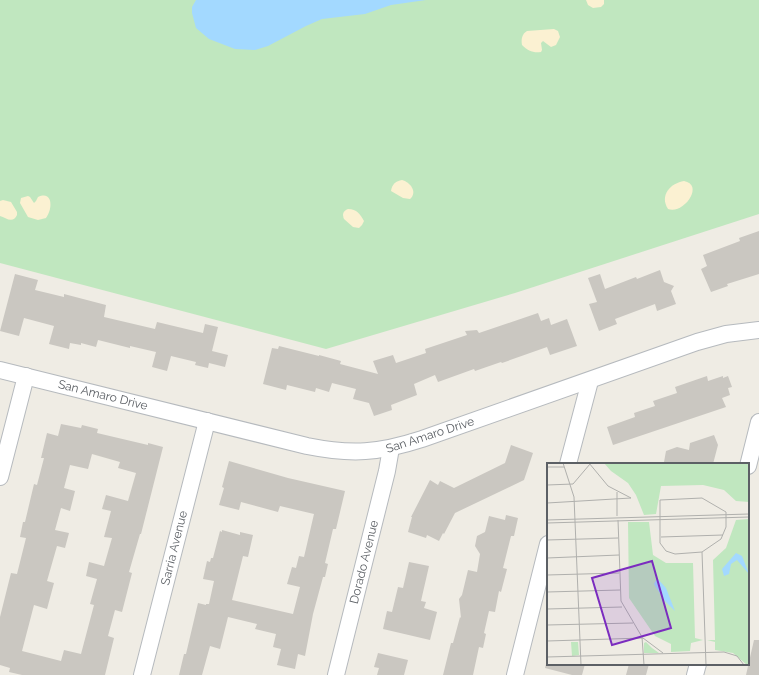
<svg xmlns="http://www.w3.org/2000/svg" width="759" height="675" font-family="Raleway,sans-serif">
  <rect width="100%" height="100%" fill="#efece4"/>
  <polygon fill="#c0e7bf" points="0,0 759,0 759,214 515,293 326,349 0,263"/>
  <g fill="#fbf1d2">
    <polygon points="586,0 604,0 604,4 601,7 593,8 588,5"/>
    <path d="M 554,29 L 558,31 L 560,37 L 556,45 L 551,47 L 543,41 L 541,43 L 542,50 L 541,52 C 533,53 528,51 522,45 C 521,39 522,34 527,31 Z"/>
    <path d="M 402,180 C 410,182 418,192 410,199 L 403,198 L 391,191 C 392,184 396,181 402,180 Z"/>
    <path d="M 684,181 C 705,185 683,215 668,209 C 659,195 671,183 684,181 Z"/>
    <path d="M 28,196 L 30,197 L 34,203 L 36,201 L 38,197 C 53,190 53,209 46,218 L 38,220 L 28,217 L 20,203 L 21,198 Z"/>
    <path d="M 3,200 L 11,202 L 17,212 L 17,215 C 13,224 6,218 0,216 L 0,201 Z"/>
    <path d="M 348,209 C 357,209 360,214 364,221 L 362,225 L 359,228 L 353,227 L 344,219 C 342,214 343,211 348,209 Z"/>
  </g>
  <polygon fill="#a3d9ff" points="196,0 426,0 391,5 365,14 322,19 306,26 268,46 255,50 235,49 209,39 196,28 192,13 192,7"/>
  <g fill="#cac7c1" fill-rule="evenodd">
    <polygon points="759,231 759,274 727,284 728,286 711,292 701,269 707,266 703,255 740,241 739,238"/>
    <polygon points="660,270 664,282 674,286 671,291 676,304 657,311 655,304 615,319 617,324 599,331 589,304 597,302 588,278 600,274 605,289 636,277 637,279"/>
    <polygon points="15,274 38,280 35,290 64,297 64,294 106,305 104,317 155,329 157,322 203,333 205,324 218,327 212,351 228,355 225,367 209,363 208,368 195,365 196,362 171,356 167,371 152,367 156,352 130,346 130,348 98,340 96,347 81,343 81,345 70,343 69,349 49,344 54,326 24,318 19,336 0,331"/>
    <polygon points="538,313 541,321 549,318 551,325 567,319 577,346 550,355 547,347 502,363 501,362 475,371 474,369 438,382 435,375 414,384 417,395 391,405 392,410 374,416 369,403 353,399 356,389 332,383 329,392 316,388 315,392 287,385 286,390 263,384 272,348 278,349 279,346 319,356 319,355 341,361 340,364 378,374 373,361 393,355 396,363 426,353 425,349 467,335 465,331 477,330 479,333"/>
    <polygon points="707,376 708,381 723,376 723,378 728,376 732,387 728,388 730,395 722,398 726,407 613,445 607,427 635,417 634,413 655,406 653,401 677,393 675,387"/>
    <path d="M 61,424 L 81,428 L 82,425 L 98,429 L 97,433 L 148,445 L 148,443 L 163,447 L 141,534 L 140,534 L 129,572 L 132,573 L 122,612 L 115,610 L 108,636 L 114,638 L 105,675 L 22,675 L 9,672 L 10,668 L 0,665 L 0,617 L 11,573 L 17,574 L 26,538 L 20,537 L 23,522 L 25,522 L 34,484 L 37,485 L 44,458 L 41,458 L 47,433 L 58,436 ZM 92,454 L 120,462 L 118,468 L 136,473 L 128,501 L 106,495 L 102,509 L 111,511 L 104,537 L 112,538 L 104,566 L 89,562 L 86,576 L 97,579 L 90,604 L 94,605 L 81,654 L 64,650 L 61,661 L 22,651 L 34,605 L 47,609 L 54,583 L 47,581 L 57,546 L 65,548 L 69,533 L 55,530 L 61,508 L 70,511 L 75,491 L 64,488 L 70,465 L 88,469 Z"/>
    <polygon points="714,435 718,445 713,464 671,464 664,462 666,451 677,447 689,450 690,443"/>
    <polygon points="511,445 533,453 524,480 455,513 444,534 443,533 439,541 427,535 426,538 408,532 412,517 411,517 430,480 438,485 440,481 454,488 505,463"/>
    <polygon points="229,461 288,478 345,491 336,529 333,529 325,563 328,564 325,577 323,577 313,614 305,656 298,654 295,669 277,665 281,649 273,647 276,634 255,629 257,624 228,617 220,649 210,646 202,675 179,675 184,654 186,654 198,603 206,605 206,604 209,604 214,581 203,579 207,561 210,562 211,558 213,558 220,531 222,532 222,530 240,535 240,532 253,535 248,557 243,556 232,600 293,614 300,587 287,584 292,567 296,568 299,556 304,557 314,514 280,506 278,512 241,502 239,510 219,505 224,488 222,487"/>
    <polygon points="506,515 518,518 514,536 511,536 503,568 507,569 501,592 499,591 495,612 489,611 484,633 486,634 483,648 479,647 473,675 443,675 451,643 453,643 460,617 461,618 459,599 462,595 468,570 477,572 480,554 475,546 477,536 485,532 489,516 505,520"/>
    <polygon points="409,562 429,566 421,601 426,602 424,608 437,612 430,640 383,629 387,611 392,612 398,587 403,588"/>
    <polygon points="754,640 759,640 759,675 746,675"/>
    <polygon points="378,653 408,660 404,675 377,675 379,668 374,667"/>
    <polygon points="546,664 585,664 582,675 572,675 545,668"/>
    <polygon points="629,664 649,664 646,675 626,675"/>
  </g>
  <g fill="none" stroke-linecap="round" stroke-linejoin="round">
    <g stroke="#b6babe" stroke-width="18">
      <g id="minor">
        <path d="M 0,370 L 307,446 C 352,455 379,453 422,439 L 697,342 L 726,334 L 759,330"/>
        <polyline points="568,464 590,381"/>
        <polyline points="748,466 759,422"/>
        <polyline points="0,477 26,376"/>
        <polyline points="142,675 207,421"/>
        <polyline points="336,675 387,471 391,448"/>
        <polyline points="515,675 548,544"/>
        <polyline points="695,675 698,664"/>
      </g>
    </g>
    <use href="#minor" stroke="#fff" stroke-width="16"/>
  </g>
  <g text-anchor="middle" stroke-width="4" stroke-linejoin="round" paint-order="stroke">
    <g font-size="12" fill="#5c6065" stroke="#fff">
      <text transform="translate(103 395) rotate(14)" y="4">San Amaro Drive</text>
      <text transform="translate(430 435) rotate(-18)" y="4">San Amaro Drive</text>
      <text transform="translate(174 548) rotate(-76)" y="4">Sarria Avenue</text>
      <text transform="translate(364 562) rotate(-76)" y="4">Dorado Avenue</text>
    </g>
  </g>
  <g transform="translate(547 463)">
    <rect width="202" height="202" fill="#efece4"/>
    <path d="M 57,0 L 202,0 L 202,39 L 189,38 L 177,27 L 156,22 L 114,23 L 109,51 L 97,52 L 89,32 L 81,20 L 64,8 ZM 202,56 L 202,202 L 200,202 L 186,190 L 168,187 L 168,179 L 160,177 L 168,177 L 166,97 L 179,85 L 189,57 ZM 81,59 L 102,59 L 106,92 L 119,100 L 146,100 L 148,175 L 156,177 L 144,180 L 143,188 L 124,189 L 124,181 L 108,173 L 82,135 ZM 24,179 L 31,179 L 32,192 L 25,193 ZM 99,179 L 105,185 L 112,190 L 97,190 L 97,180 Z" fill="#c0e7bf"/>
    <path d="M 189,90 L 195,93 L 202,111 L 190,97 L 184,101 L 182,111 L 177,113 L 175,106 ZM 110,115 L 119,125 L 128,148 L 117,137 L 107,121 Z" fill="#a3d9ff"/>
    <path fill="none" stroke="#b0b0ad" stroke-width="1" d="M 16,0 L 27,34 L 34,202M 42,0 L 61,23 L 84,35M 0,4 L 17,4M 0,22 L 26,21 L 43,1M 70,29 L 70,53M 155,35 L 179,49 L 179,64 L 174,76 L 155,89 L 128,91 L 119,88 L 113,80 L 113,37 ZM 0,40 L 84,35M 0,57 L 202,51M 71,57 L 74,138 L 95,174 L 97,202M 0,60 L 202,54M 114,74 L 176,72M 0,77 L 71,75M 155,89 L 159,202M 0,95 L 72,92M 0,112 L 72,110M 0,129 L 73,127M 0,146 L 75,144M 0,162 L 86,160M 0,178 L 96,175 L 116,190M 0,194 L 177,189 L 190,193 L 197,202"/>
    <path fill="#7b2cbf" fill-opacity="0.15" stroke="#7b2cbf" stroke-width="2" d="M 105,98 L 124,165 L 65,182 L 45,115 Z"/>
    <rect width="202" height="202" fill="none" stroke="#5c6065" stroke-width="2"/>
  </g>
</svg>
